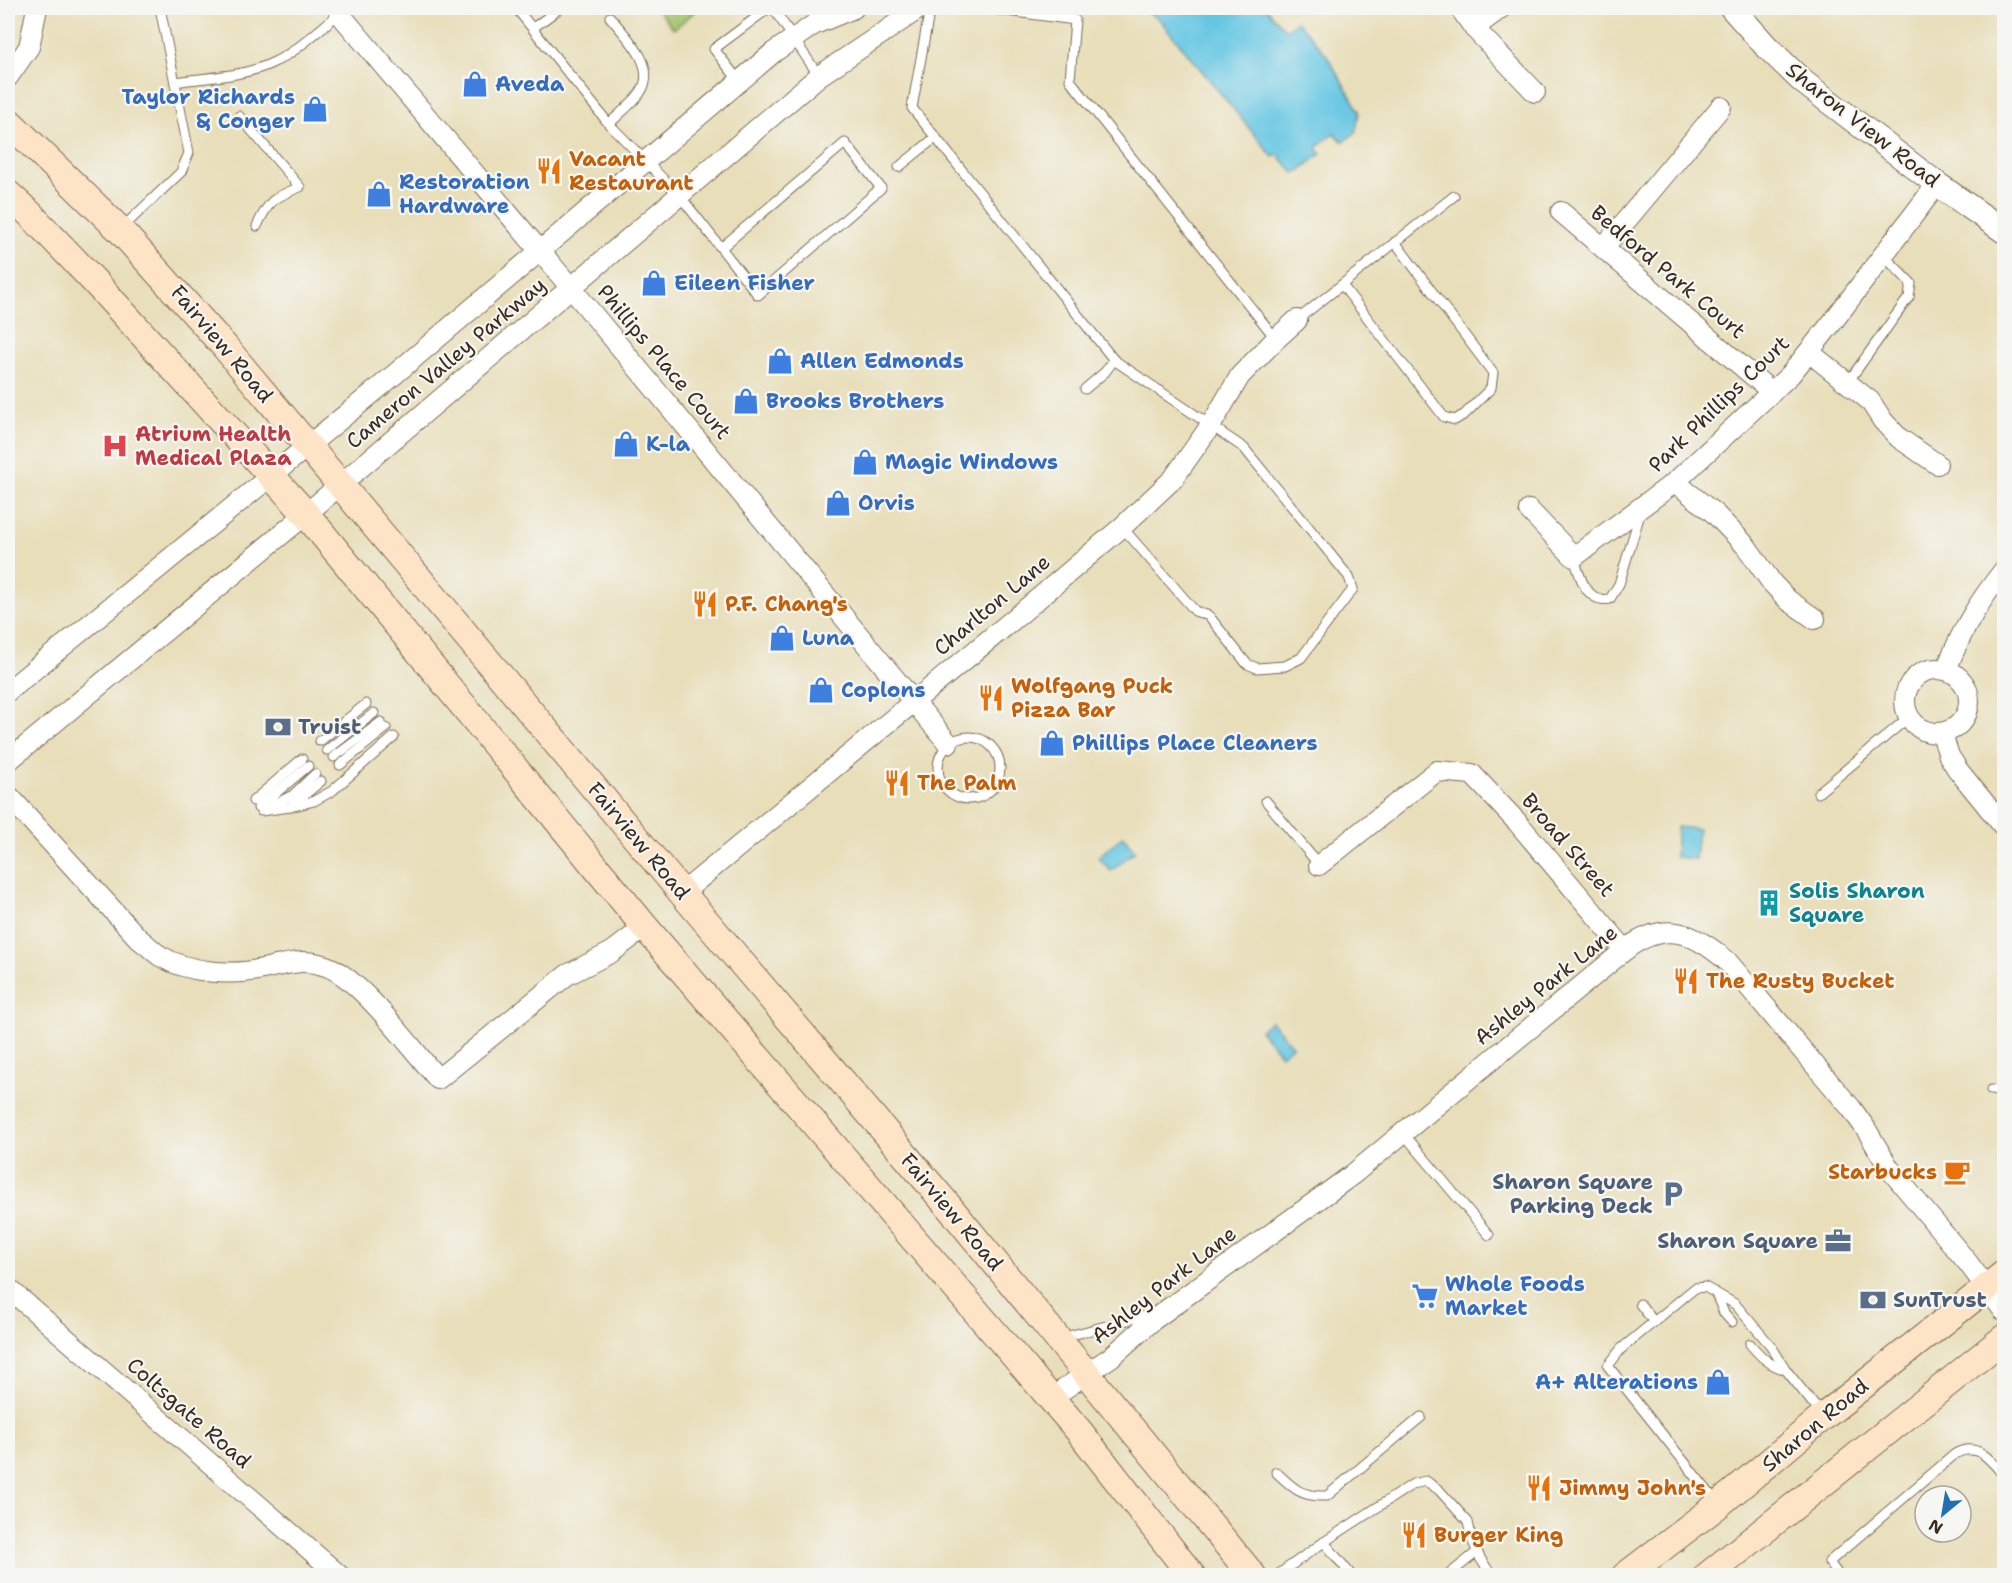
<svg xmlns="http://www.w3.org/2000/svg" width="2012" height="1583" font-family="'Shantell Sans',sans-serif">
  <rect width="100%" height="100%" fill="#f6f6f2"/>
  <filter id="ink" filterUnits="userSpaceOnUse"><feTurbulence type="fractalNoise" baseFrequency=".0167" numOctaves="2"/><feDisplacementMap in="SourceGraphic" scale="12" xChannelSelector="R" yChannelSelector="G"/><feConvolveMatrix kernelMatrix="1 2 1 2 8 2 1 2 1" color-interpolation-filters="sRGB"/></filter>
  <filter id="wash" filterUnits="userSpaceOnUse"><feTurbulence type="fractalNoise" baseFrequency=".008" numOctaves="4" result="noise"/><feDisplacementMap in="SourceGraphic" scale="24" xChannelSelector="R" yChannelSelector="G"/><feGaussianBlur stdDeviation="1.35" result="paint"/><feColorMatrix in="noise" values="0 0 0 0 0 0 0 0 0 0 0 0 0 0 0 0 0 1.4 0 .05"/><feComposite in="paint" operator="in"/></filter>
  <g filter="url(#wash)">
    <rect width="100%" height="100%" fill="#e8deb9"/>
    <polygon fill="#a3c56e" stroke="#6f7846" stroke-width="1.5" points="656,8 699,8 674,29"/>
    <g fill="#65c6e3" stroke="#507880" stroke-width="1.5">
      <polygon points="1132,8 1266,8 1286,30 1297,21 1326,54 1359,111 1356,132 1343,142 1334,133 1317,147 1321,154 1295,174 1278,155 1273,157 1160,20 1148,12 1131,10"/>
      <polygon points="1677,827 1698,829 1695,859 1675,857"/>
      <polygon points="1123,836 1135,851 1111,871 1098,857"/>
      <polygon points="1271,1021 1292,1046 1281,1055 1260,1030"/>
    </g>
  </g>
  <g filter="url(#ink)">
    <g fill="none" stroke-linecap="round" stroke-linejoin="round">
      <g stroke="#786954" stroke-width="11">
        <g id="service">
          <polyline points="516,8 609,124 680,196 758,295 881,188 845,143 721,248"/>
          <polyline points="773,8 819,76"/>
          <polyline points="930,8 912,108 1114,360 1244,448 1349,577 1353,589 1301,658 1285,666 1257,668 1247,664 1209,616 1195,611 1122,527"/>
          <polyline points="985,8 1075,20 1070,80 1276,339"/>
          <polyline points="533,28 560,8"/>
          <polyline points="739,81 714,49 769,8"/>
          <path d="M 175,82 C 206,77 243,77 272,63 C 297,52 318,30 340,13"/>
          <path d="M 239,116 L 300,187 C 273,198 269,200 257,226"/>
          <path d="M 609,124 C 619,114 632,104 640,93 C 659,66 626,37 610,17"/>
          <polyline points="899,167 936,137"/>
          <polyline points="122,228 181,172 189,153 160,8"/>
          <polyline points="1342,285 1444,417 1455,420 1465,414 1491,388 1493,373 1395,242"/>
          <polyline points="1297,320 1454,196"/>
          <polyline points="1848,382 1909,297 1911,283 1883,255"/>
          <polyline points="1085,389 1105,372 1114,360"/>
          <path d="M 1574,557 C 1579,575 1586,604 1610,599 L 1619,584 L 1641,511"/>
          <circle cx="969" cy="768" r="31"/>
          <polyline points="320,741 366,704"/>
          <polyline points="327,750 374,713"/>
          <polyline points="334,757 381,722"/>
          <polyline points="340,765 386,728"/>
          <polyline points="1818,793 1909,717"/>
          <polyline points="253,801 302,759"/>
          <polyline points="1266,801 1319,865"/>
          <polyline points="269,807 293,795 315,774"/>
          <polyline points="290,807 314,801 332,791 394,737"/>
          <polyline points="258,808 308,766"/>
          <polyline points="261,811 290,807 321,781"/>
          <polyline points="1991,1090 2004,1092"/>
          <polyline points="1403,1133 1489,1235"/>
          <polyline points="1716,1294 1724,1313 1732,1322"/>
          <polyline points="1640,1304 1654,1322"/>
          <polyline points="1061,1338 1154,1313"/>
          <path d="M 1750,1344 C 1761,1357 1769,1365 1786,1370"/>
          <path d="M 1276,1472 C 1294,1489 1301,1497 1327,1496 L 1421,1417"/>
          <polyline points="1717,1503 1608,1366 1621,1349 1695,1288 1705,1287 1735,1304 1771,1346 1786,1370 1822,1415"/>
          <polyline points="1324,1542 1413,1484 1426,1481 1439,1490 1468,1522 1471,1537 1480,1558 1492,1576"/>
          <polyline points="1276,1576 1324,1542 1352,1576"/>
          <polyline points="1447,1576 1477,1552"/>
          <path d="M 1839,1576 L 1829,1562 L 1955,1454 C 1977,1441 1991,1460 2004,1476"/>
        </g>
      </g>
      <g stroke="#786954" stroke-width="22">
        <g id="minor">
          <polyline points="1460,8 1474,28 1535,92"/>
          <polyline points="339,13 572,289 948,743"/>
          <polyline points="1474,28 1501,8"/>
          <polyline points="8,77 29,47 37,8"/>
          <polyline points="1561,212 1772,392"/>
          <polyline points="1604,247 1721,107"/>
          <polyline points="1809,352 1870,401 1883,421 1899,438 1937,464"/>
          <polyline points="1675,482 1715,514 1746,546 1772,583 1788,600 1815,619"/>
          <polyline points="1529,510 1574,557 1675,482 1790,375 1831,324 1937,184"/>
          <circle cx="1937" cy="701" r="32"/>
          <path d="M 1946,670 C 1962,630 1977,604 2004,570"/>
          <polyline points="8,691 381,386 774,52 815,24 854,8"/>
          <polyline points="1942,734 1949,756 1958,770 2004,827"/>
          <polyline points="8,761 306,514 819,76 920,8"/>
          <path d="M 8,795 L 139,939 C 146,944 153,951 160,956 C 189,973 231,976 263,969 C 287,964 301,958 326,966 C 359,977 413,1050 438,1079 L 567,975 L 612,952 L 645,927"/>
          <polyline points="1319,865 1437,771 1472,774 1518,823 1625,950"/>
          <polyline points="682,893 1020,614 1122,527 1173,479 1211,425 1240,376 1276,339 1297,320"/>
          <polyline points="8,1288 340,1576"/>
          <path d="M 1051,1398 L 1111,1357 L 1153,1320 L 1352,1175 L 1625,950 C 1664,920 1692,931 1727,961 L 1851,1108 L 1866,1129 L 1889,1168 L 1968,1263 L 2004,1311"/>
        </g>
      </g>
      <g stroke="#786954" stroke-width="26">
        <polyline id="tertiary" points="1732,8 1765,45 1802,81 1937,184 2004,231"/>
      </g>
      <g stroke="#786954" stroke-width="29">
        <g id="secondary">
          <polyline points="8,121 120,230 225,347 682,893 950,1208 1253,1576"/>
          <polyline points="8,194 30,214 94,281 306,514 645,927 1079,1431 1192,1576"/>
          <polyline points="1625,1576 1718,1505 1823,1417 2004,1274"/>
          <polyline points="1707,1576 2004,1338"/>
        </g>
      </g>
      <use href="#service" stroke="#fff" stroke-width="9"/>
      <use href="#minor" stroke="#fff" stroke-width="20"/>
      <use href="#tertiary" stroke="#fff" stroke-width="24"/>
      <use href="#secondary" stroke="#fee4c6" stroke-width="27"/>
    </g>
  </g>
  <defs>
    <g id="shop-bare" transform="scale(2.07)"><path d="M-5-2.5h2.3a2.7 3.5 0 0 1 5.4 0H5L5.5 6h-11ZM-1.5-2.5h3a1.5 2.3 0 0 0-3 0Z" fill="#3f7fe0" stroke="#f6f6f2" stroke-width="2.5" paint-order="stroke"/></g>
    <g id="restaurant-bare" transform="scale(2.07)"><path d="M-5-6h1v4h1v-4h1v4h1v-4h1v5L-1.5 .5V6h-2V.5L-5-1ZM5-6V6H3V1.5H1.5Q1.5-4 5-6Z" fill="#e8710a" stroke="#f6f6f2" stroke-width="2.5" paint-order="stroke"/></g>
    <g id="hospital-bare" transform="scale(2.07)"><path d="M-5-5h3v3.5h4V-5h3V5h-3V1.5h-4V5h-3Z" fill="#e0444e" stroke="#f6f6f2" stroke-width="2.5" paint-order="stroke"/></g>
    <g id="bank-bare" transform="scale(2.07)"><path d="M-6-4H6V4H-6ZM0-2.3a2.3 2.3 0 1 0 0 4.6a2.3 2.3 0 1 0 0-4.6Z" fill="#5c6f8a" stroke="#f6f6f2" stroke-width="2.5" paint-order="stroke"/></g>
    <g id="building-bare" transform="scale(2.07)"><path d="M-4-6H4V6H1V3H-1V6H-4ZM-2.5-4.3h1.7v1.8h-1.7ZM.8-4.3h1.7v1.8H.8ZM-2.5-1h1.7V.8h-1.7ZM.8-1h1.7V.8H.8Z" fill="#0f9aa8" stroke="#f6f6f2" stroke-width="2.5" paint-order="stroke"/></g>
    <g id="cafe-bare" transform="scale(2.07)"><path d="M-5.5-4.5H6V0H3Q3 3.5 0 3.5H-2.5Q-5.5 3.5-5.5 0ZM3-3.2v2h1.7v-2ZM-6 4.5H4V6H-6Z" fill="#e8710a" stroke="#f6f6f2" stroke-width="2.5" paint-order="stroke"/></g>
    <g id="parking-bare" transform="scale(2.07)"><path d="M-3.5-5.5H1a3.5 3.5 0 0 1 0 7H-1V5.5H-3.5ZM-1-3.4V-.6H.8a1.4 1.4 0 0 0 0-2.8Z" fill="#5c6f8a" stroke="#f6f6f2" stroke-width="2.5" paint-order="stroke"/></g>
    <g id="office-bare" transform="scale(2.07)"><path d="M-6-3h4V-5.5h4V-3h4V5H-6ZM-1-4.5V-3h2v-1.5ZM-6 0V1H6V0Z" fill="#5c6f8a" stroke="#f6f6f2" stroke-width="2.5" paint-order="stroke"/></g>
    <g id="supermarket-bare" transform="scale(2.07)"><path d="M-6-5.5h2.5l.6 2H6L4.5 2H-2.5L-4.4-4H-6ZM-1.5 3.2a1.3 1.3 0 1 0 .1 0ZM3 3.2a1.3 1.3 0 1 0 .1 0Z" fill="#3f7fe0" stroke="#f6f6f2" stroke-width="2.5" paint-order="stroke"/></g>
  </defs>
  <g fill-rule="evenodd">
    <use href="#shop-bare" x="475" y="84"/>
    <use href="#shop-bare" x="315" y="109"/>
    <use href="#restaurant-bare" x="549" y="171"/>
    <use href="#shop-bare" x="379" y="194"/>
    <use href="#shop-bare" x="654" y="283"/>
    <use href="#shop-bare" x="780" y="361"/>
    <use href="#shop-bare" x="746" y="401"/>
    <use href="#shop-bare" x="626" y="444"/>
    <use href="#hospital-bare" x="115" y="446"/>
    <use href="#shop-bare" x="865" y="462"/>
    <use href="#shop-bare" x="838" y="503"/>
    <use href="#restaurant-bare" x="705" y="604"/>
    <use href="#shop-bare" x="782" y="638"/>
    <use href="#shop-bare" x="821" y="690"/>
    <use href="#restaurant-bare" x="991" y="698"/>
    <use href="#bank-bare" x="278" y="727"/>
    <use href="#shop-bare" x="1052" y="743"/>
    <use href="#restaurant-bare" x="897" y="783"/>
    <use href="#building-bare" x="1769" y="903"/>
    <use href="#restaurant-bare" x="1686" y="981"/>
    <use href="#cafe-bare" x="1957" y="1172"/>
    <use href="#parking-bare" x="1673" y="1194"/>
    <use href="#office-bare" x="1838" y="1241"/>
    <use href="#supermarket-bare" x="1425" y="1296"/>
    <use href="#bank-bare" x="1873" y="1300"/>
    <use href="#shop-bare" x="1718" y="1382"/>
    <use href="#restaurant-bare" x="1539" y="1488"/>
    <use href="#restaurant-bare" x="1414" y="1535"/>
  </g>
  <g text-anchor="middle" stroke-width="4.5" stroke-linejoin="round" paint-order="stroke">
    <g font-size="21" font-weight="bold" fill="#366cbe" stroke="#f6f6f2" text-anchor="start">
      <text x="495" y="91">Aveda</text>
      <text x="295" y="104" text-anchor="end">Taylor Richards<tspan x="295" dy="24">&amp; Conger</tspan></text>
      <text x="399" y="189">Restoration<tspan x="399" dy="24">Hardware</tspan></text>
      <text x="674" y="290">Eileen Fisher</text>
      <text x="800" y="368">Allen Edmonds</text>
      <text x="766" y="408">Brooks Brothers</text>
      <text x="646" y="451">K-la</text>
      <text x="885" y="469">Magic Windows</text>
      <text x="858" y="510">Orvis</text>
      <text x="802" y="645">Luna</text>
      <text x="841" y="697">Coplons</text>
      <text x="1072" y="750">Phillips Place Cleaners</text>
      <text x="1445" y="1291">Whole Foods<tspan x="1445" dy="24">Market</tspan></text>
      <text x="1698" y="1389" text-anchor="end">A+ Alterations</text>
    </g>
    <g font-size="21" fill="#3b2a1e" stroke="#f6f6f2">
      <text transform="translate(1863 125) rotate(38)" y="7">Sharon View Road</text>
      <text transform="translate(1668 272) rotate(40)" y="7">Bedford Park Court</text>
      <text transform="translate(222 344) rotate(50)" y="7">Fairview Road</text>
      <text transform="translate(664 362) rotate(50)" y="7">Phillips Place Court</text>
      <text transform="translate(446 363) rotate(-40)" y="7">Cameron Valley Parkway</text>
      <text transform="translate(1719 404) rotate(-44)" y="7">Park Phillips Court</text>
      <text transform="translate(992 605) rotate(-40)" y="7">Charlton Lane</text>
      <text transform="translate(639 841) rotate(50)" y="7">Fairview Road</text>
      <text transform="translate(1568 845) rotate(49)" y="7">Broad Street</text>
      <text transform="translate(1546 985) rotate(-39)" y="7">Ashley Park Lane</text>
      <text transform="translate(952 1212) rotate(50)" y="7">Fairview Road</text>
      <text transform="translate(1164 1285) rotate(-38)" y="7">Ashley Park Lane</text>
      <text transform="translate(189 1413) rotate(41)" y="7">Coltsgate Road</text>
      <text transform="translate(1815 1425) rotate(-40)" y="7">Sharon Road</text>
    </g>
    <g font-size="21" font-weight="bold" fill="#c56008" stroke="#f6f6f2" text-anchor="start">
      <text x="569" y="166">Vacant<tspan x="569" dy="24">Restaurant</tspan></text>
      <text x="725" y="611">P.F. Chang's</text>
      <text x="1011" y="693">Wolfgang Puck<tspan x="1011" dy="24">Pizza Bar</tspan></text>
      <text x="917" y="790">The Palm</text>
      <text x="1706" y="988">The Rusty Bucket</text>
      <text x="1937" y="1179" text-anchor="end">Starbucks</text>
      <text x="1559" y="1495">Jimmy John's</text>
      <text x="1434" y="1542">Burger King</text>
    </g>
    <g font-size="21" font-weight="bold" fill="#be3a42" stroke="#f6f6f2" text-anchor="start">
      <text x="135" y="441">Atrium Health<tspan x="135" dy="24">Medical Plaza</tspan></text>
    </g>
    <g font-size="21" font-weight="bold" fill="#4e5e75" stroke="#f6f6f2" text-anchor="start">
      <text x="298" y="734">Truist</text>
      <text x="1653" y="1189" text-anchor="end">Sharon Square<tspan x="1653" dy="24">Parking Deck</tspan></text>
      <text x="1818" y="1248" text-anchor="end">Sharon Square</text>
      <text x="1893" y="1307">SunTrust</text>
    </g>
    <g font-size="21" font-weight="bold" fill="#0d838f" stroke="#f6f6f2" text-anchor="start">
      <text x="1789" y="898">Solis Sharon<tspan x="1789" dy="24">Square</tspan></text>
    </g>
  </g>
  <rect width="2012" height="1583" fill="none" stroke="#f6f6f2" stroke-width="30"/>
  <g transform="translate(1943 1514) rotate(210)"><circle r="28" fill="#f6f6f2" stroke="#aba49d" stroke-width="1.5"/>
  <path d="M0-4.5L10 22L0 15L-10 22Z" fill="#1f6fb2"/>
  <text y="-9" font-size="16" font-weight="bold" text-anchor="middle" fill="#3b2a1e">N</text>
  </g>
</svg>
